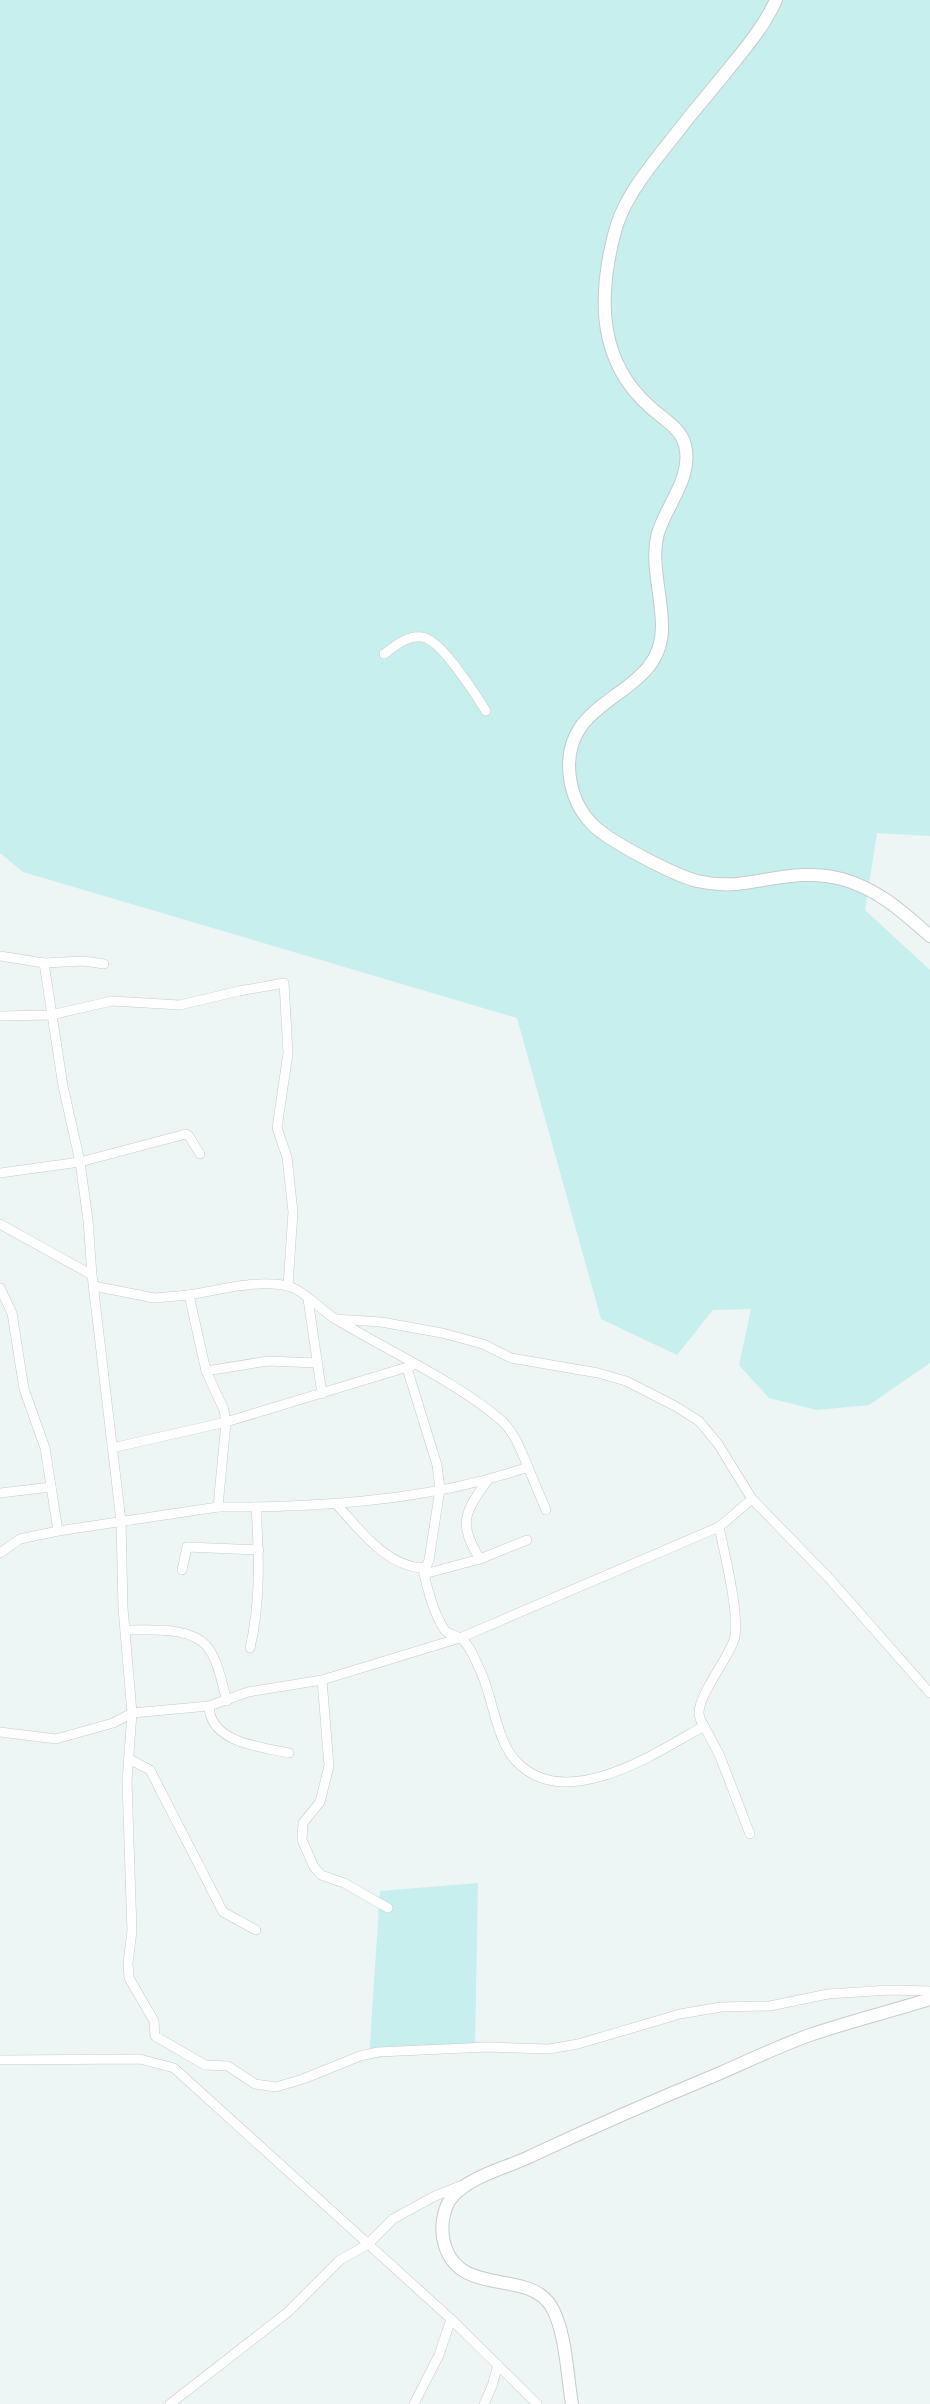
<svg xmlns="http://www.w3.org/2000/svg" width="930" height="2404" font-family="Manrope,sans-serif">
  <rect width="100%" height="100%" fill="#eef5f5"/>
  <g fill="#c6efee">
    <polygon points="0,0 930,0 930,836 877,833 865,910 930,970 930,1363 869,1405 817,1410 769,1398 739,1365 751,1309 713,1310 677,1355 601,1319 517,1018 23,872 0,853"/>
    <polygon points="478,1883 475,2046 369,2059 380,1891"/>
  </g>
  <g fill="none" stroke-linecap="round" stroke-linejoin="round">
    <g stroke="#c5cccb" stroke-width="10">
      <g id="street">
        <path d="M 384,654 C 395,646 407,635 422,637 C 441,639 475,694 486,711"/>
        <polyline points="0,956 44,963 63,1086 80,1162 88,1220 92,1275"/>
        <polyline points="44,963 84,961 104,964"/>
        <polyline points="0,1016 51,1015 112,1001 180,1005 239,991 284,983 288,1053 277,1128 287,1157 293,1212 288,1286"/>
        <polyline points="0,1173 80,1162 186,1134 189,1136 200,1154"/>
        <polyline points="0,1224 92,1275 121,1521 123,1608 132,1713 127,1781 132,1931 128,1963 129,1978 154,2021 155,2036 205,2065 228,2066 255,2084 276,2087 303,2079 360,2056 378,2052 488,2047 549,2049 578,2044 680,2014 721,2007 770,2006 828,1994 890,1990 930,1991"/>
        <polyline points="94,1286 154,1298 189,1295"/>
        <polyline points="0,1288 12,1313 24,1389 45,1448 58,1531"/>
        <polyline points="308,1299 322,1394"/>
        <polyline points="335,1319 381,1322 442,1333 483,1344 511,1358 598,1373 626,1381 675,1406 699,1421 718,1444 752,1499 828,1577 930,1693"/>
        <polyline points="407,1368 437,1465 440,1489 429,1560 427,1565 423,1568"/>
        <polyline points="206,1371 268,1361 317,1363"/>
        <path d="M 112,1448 L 226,1422 L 224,1410 L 206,1371 L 189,1295 C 219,1290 261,1278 291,1287 C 304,1291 320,1309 334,1318 C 386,1350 456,1381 502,1421 C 515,1433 521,1451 528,1467"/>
        <polyline points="0,1493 51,1487"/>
        <path d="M 337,1505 C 360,1530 386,1566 423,1568 C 426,1586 434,1614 444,1629 C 448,1635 454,1634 460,1638 C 470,1644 475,1660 480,1670 C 493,1697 496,1740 516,1761 C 565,1814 656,1753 704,1726 L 719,1754 L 750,1834"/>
        <path d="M 256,1507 C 348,1505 441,1497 528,1467 L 546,1510"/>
        <polyline points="0,1553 20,1539 58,1531 218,1507"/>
        <path d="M 480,1559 C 458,1524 464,1513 487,1481"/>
        <polyline points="182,1570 187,1547 259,1550"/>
        <polyline points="424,1574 480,1559 527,1540"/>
        <path d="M 125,1630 C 149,1630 193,1626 209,1649 C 219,1664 222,1684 227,1701"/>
        <path d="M 250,1648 C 261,1601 259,1555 256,1507 L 218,1507 L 226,1422 L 414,1365"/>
        <polyline points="322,1680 329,1766 320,1802 303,1823 302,1840 314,1867 321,1875 344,1883 388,1908"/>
        <path d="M 209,1706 C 210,1743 261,1747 289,1753"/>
        <path d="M 704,1726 C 701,1722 699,1717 699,1712 C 700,1693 727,1660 734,1640 C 741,1619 724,1551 719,1527 L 752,1499"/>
        <polyline points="0,1732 56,1739 113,1723 132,1713 209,1706 248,1692 322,1680 460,1638 719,1527"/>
        <polyline points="129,1759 150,1770 223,1912 256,1930"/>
        <polyline points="0,2060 140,2059 174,2068 451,2319 537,2404"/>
        <polyline points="170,2404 288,2312 340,2260 367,2245 393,2219 433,2197 460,2186"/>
        <polyline points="414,2404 439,2355 451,2319"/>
        <polyline points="484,2404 492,2386 498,2365"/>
      </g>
    </g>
    <g stroke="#c5cccb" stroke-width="14">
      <g id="secondary">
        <path d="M 776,0 C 763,29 742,52 723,76 C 701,102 680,128 660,154 C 641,178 621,205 614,235 C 598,298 598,361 650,407 C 662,418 681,428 685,445 C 693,477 667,504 658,533 C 650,563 662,595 662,626 C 663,680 609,690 582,725 C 560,755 568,799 592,824 C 608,841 674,875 697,881 C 710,884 723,885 736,884 C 773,880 804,869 842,879 C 878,889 903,912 930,936"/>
        <path d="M 572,2404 C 567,2375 566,2331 551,2306 C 528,2269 461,2297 445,2246 C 440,2231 442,2208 453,2196 C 472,2175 507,2168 531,2156 C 593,2127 655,2100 718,2074 C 748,2061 777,2047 807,2036 C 847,2022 889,2012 930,1999"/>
      </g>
    </g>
    <use href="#street" stroke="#fff" stroke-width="9"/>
    <use href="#secondary" stroke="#fff" stroke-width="12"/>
  </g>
</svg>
